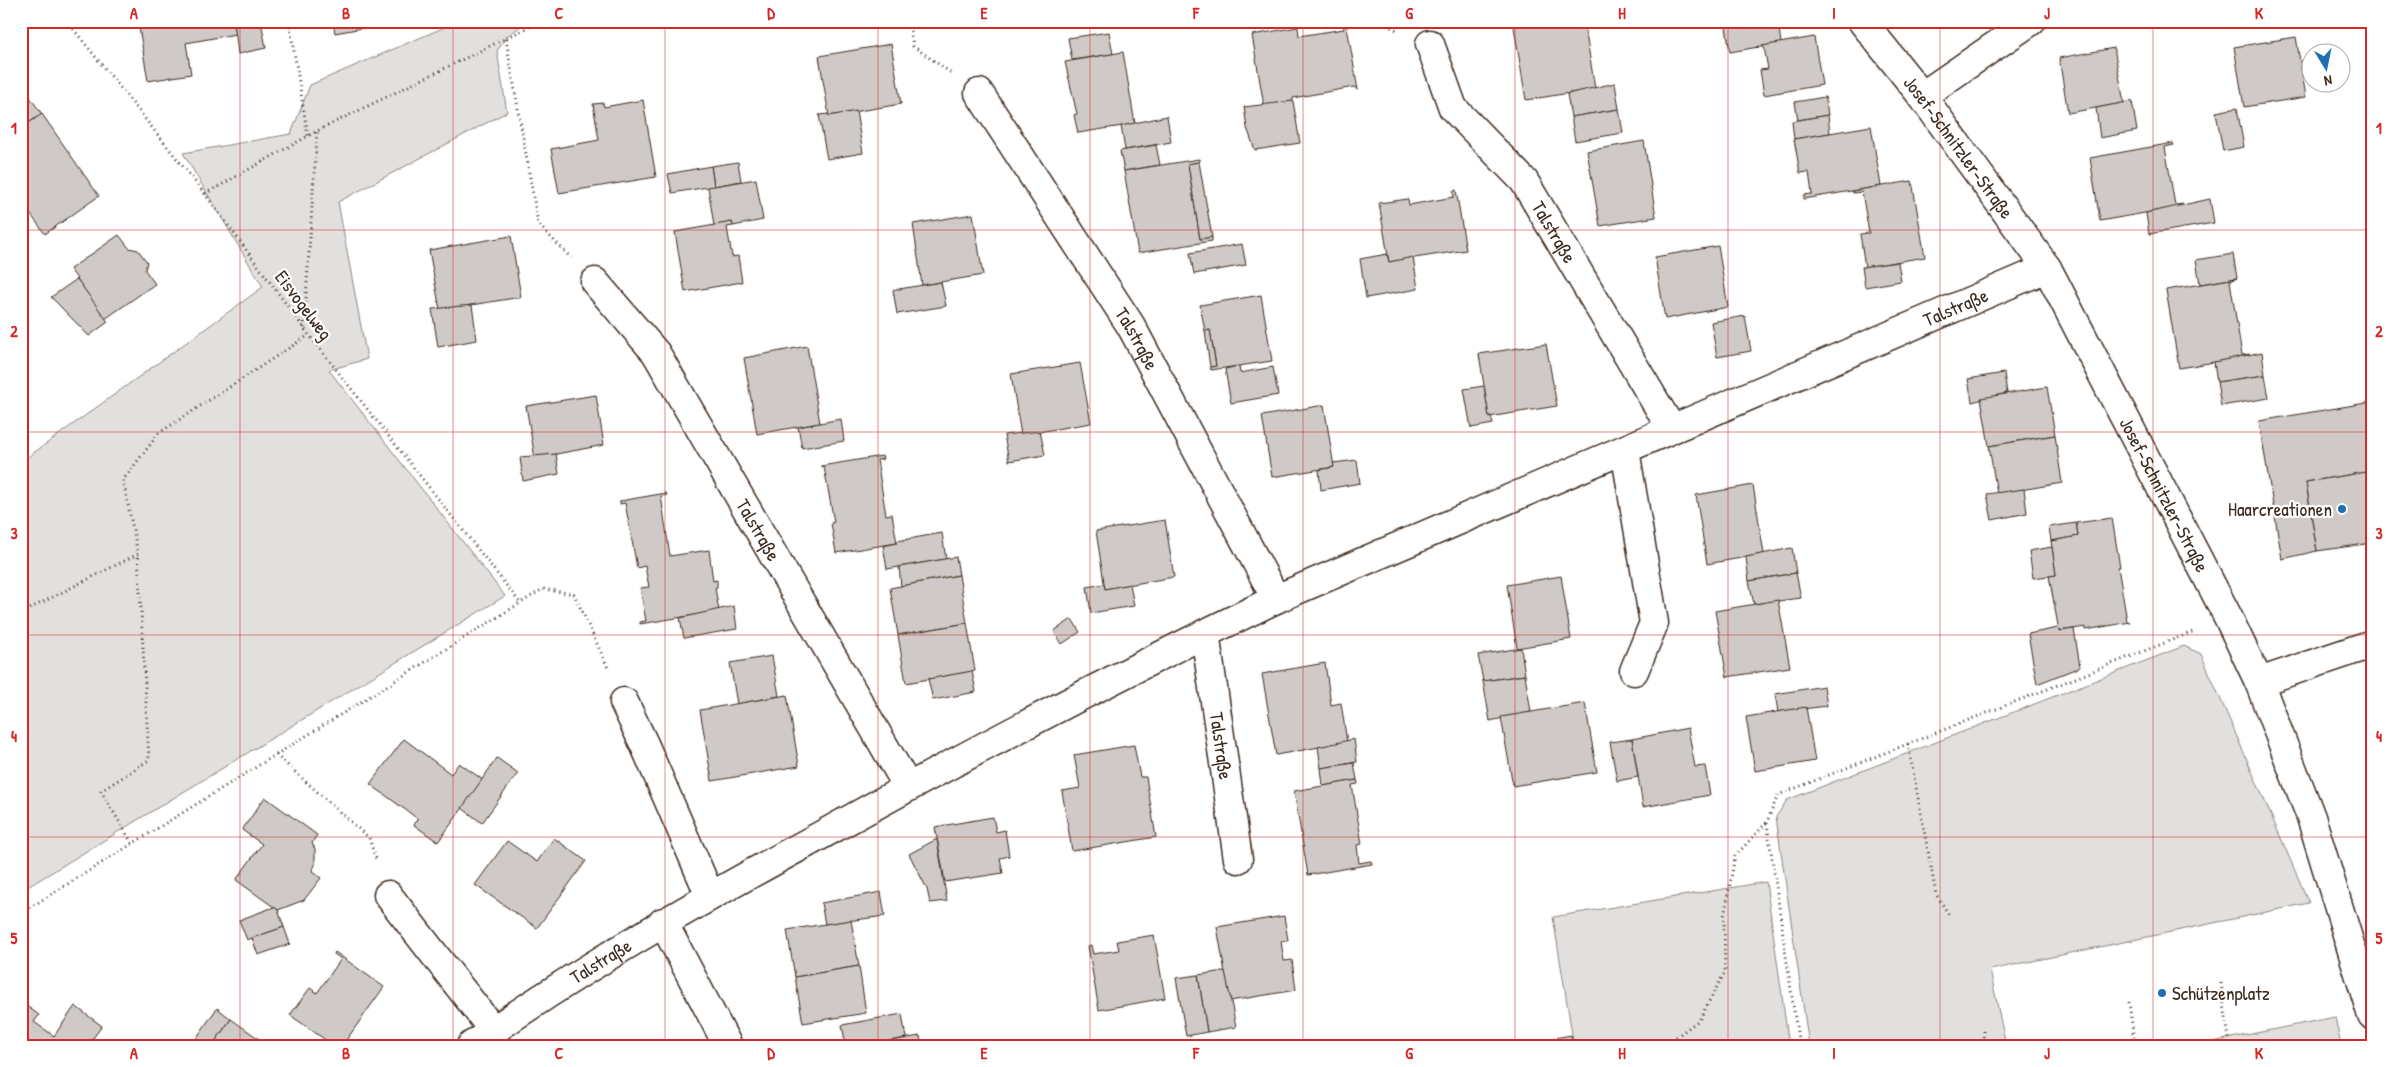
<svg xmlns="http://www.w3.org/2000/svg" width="2393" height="1067" font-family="'Patrick Hand',sans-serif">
  <rect width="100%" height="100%" fill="#fff"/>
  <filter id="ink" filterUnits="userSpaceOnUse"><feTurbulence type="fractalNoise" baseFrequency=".02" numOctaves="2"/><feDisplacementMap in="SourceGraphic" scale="10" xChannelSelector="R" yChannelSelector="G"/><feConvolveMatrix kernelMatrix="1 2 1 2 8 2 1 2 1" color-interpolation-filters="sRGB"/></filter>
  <g filter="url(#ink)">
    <g fill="#e2e0de" stroke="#8e857e">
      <polygon points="459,21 528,21 506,37 497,51 507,112 338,202 367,359 329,370 505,596 21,891 21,462 263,287 183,153 291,134 310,85"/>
      <polygon points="2184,646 2201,654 2309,903 1990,970 2006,1046 1809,1046 1776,817 1787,800"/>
      <polygon points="1766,882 1789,1046 1574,1046 1553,917"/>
      <polygon points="2335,1017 2341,1046 2192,1046"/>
    </g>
    <g fill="#cfcac7" stroke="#3b2a1e">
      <polygon points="138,21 234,21 236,34 186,43 191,74 148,81"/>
      <polygon points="234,21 261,21 266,48 238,54"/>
      <polygon points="333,21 402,21 335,33"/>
      <polygon points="1343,21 1346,21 1358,90 1354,87 1293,98 1293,101 1264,106 1252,35 1298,27 1299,36 1344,29"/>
      <polygon points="1513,21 1584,21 1595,89 1526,100"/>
      <polygon points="1725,21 1778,21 1781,43 1730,52"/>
      <polygon points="1109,32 1113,54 1072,60 1068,38"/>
      <polygon points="1814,37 1822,85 1764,95 1760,70 1768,69 1764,47 1756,47"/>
      <polygon points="2296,37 2306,97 2244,107 2234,47"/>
      <polygon points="891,44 901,104 829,116 819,56"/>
      <polygon points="2114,48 2124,103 2068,113 2059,58"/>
      <polygon points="1123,52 1135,124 1078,133 1074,115 1077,114 1065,62"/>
      <polygon points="21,67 29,77 21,83"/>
      <polygon points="1615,83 1619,109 1571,117 1567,94"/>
      <polygon points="21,85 42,114 21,128"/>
      <polygon points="1825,97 1828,115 1798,120 1795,102"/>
      <polygon points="643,100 656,177 559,193 551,149 599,140 593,104 603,103 604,107"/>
      <polygon points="1293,101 1300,143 1255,150 1247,128 1244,107"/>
      <polygon points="2132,101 2137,131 2100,138 2096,108"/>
      <polygon points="2237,108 2244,147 2223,151 2216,112"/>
      <polygon points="1619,109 1623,133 1575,141 1571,117"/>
      <polygon points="856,111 863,153 827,159 819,115 828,114 829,116"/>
      <polygon points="42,114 99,196 45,234 21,201 21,128"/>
      <polygon points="1828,115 1830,133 1794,139 1792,121"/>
      <polygon points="1167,116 1171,142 1125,150 1121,126"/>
      <polygon points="1871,126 1881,186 1804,199 1804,195 1812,194 1809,172 1800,173 1794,139"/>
      <polygon points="1644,141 1656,217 1600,226 1587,151"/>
      <polygon points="2173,143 2174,145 2165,147 2175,205 2184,204 2184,206 2100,221 2090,158"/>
      <polygon points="1156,145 1160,165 1124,171 1120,151"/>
      <polygon points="1199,159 1199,162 1188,164 1200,239 1212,237 1212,241 1138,253 1124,171"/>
      <polygon points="738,162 741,181 714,186 711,166"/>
      <polygon points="1199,162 1212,237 1200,239 1188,164"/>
      <polygon points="711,166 714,186 672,193 668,174"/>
      <polygon points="756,179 763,220 733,226 732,222 714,226 708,187"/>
      <polygon points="1912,181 1925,257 1865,267 1860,234 1869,233 1862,192 1853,193 1852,191"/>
      <polygon points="1456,190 1466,250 1389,262 1379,203 1408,199 1409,205 1454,197 1453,191"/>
      <polygon points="2210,199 2214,223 2149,234 2146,213"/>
      <polygon points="973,214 983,275 922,285 913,224"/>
      <polygon points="732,222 733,226 727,227 732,257 738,256 742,282 685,292 675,232"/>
      <polygon points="119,235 129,248 138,250 147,262 145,270 155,284 105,319 70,269"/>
      <polygon points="511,236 521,297 440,310 429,250"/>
      <polygon points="1242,244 1246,265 1194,274 1190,253"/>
      <polygon points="1718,246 1728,307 1665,319 1655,257"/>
      <polygon points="1387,254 1389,262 1413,257 1418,289 1366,298 1360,259"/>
      <polygon points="2233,254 2237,278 2200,284 2196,260"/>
      <polygon points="1898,262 1901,281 1865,287 1862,267"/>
      <polygon points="2237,278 2230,281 2242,355 2250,354 2250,356 2179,368 2166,290"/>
      <polygon points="77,279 108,322 89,336 51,297"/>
      <polygon points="941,282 946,306 897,314 893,290"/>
      <polygon points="1261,295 1272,361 1211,370 1210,367 1216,366 1210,330 1205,331 1200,305"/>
      <polygon points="472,305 477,340 438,347 432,309"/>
      <polygon points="1745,316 1751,351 1717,357 1711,322"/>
      <polygon points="1210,330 1216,366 1210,367 1205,331"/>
      <polygon points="1546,344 1557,406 1489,417 1479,354"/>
      <polygon points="807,346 820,423 757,434 744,358"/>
      <polygon points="2262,352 2265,375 2217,382 2214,362"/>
      <polygon points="1080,363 1091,423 1021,435 1011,374"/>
      <polygon points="1239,366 1240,373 1273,367 1278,395 1231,403 1225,369"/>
      <polygon points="2004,373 2007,393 1972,402 1968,379"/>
      <polygon points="2265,375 2269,398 2221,406 2217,382"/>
      <polygon points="1484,386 1489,417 1491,416 1493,424 1471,428 1464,389"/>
      <polygon points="2047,387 2055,435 1989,446 1981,398"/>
      <polygon points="596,395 604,445 535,458 526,406"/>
      <polygon points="2372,402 2372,471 2306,482 2317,551 2282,559 2259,421"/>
      <polygon points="1324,405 1334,467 1272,477 1262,416"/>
      <polygon points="841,419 844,441 802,448 798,427"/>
      <polygon points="1040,431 1045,455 1009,461 1004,435"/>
      <polygon points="2055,435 2062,483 1997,494 1989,446"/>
      <polygon points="556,454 559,474 523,481 520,457"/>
      <polygon points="882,456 883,459 877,460 886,515 892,514 897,543 836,553 831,523 834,522 824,467 821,466"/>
      <polygon points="1357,460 1360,483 1321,490 1319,470 1334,467 1333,463"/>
      <polygon points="2372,471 2372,543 2317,551 2306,482"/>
      <polygon points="1753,485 1764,554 1707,564 1696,495"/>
      <polygon points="2024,489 2027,513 1992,520 1987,494"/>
      <polygon points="666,493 667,495 661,496 670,556 709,550 713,581 717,580 717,587 715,588 719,611 640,624 640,622 646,621 640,588 649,587 645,566 637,568 625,503 620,504 620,501"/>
      <polygon points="2112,518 2120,567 2118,567 2127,621 2130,622 2086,630 2086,627 2059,631 2049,576 2056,575 2051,541 2078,536 2076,523"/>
      <polygon points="1165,520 1174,577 1105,589 1096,531"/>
      <polygon points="2076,523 2078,536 2051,541 2049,527"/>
      <polygon points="942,533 946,559 887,569 883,546 897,543 897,541"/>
      <polygon points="2052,547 2056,575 2033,578 2029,551"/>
      <polygon points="1792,548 1796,573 1749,581 1746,557"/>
      <polygon points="956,557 959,575 901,586 899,567"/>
      <polygon points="1796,573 1801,598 1754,604 1749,581"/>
      <polygon points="959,575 967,623 898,635 890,588"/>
      <polygon points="1561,576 1571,639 1517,648 1507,585"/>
      <polygon points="1104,584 1105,589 1130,584 1134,606 1091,613 1087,587"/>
      <polygon points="1778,600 1790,667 1727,677 1715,611"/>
      <polygon points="734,606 737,629 684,638 680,618"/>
      <polygon points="1072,619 1080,632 1062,644 1054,631"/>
      <polygon points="967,623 975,671 906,683 898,635"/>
      <polygon points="2058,628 2059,631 2074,629 2080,667 2037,684 2028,634"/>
      <polygon points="1521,648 1525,675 1483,681 1478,655"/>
      <polygon points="772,656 779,696 737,704 730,663"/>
      <polygon points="1325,663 1331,705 1341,703 1347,742 1276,755 1262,674"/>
      <polygon points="972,671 976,692 933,700 928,679"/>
      <polygon points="1525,675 1531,712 1490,721 1483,681"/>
      <polygon points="1824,686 1827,706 1778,712 1775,694"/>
      <polygon points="787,695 799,766 712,781 700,710"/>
      <polygon points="1585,703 1597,772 1513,786 1501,717"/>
      <polygon points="1806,707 1815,761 1755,771 1746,717"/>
      <polygon points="1688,728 1695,767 1705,766 1710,795 1643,807 1632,739"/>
      <polygon points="404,739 451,774 459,763 483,780 438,842 414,825 418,819 370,784"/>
      <polygon points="1354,739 1357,762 1321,768 1318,747"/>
      <polygon points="1632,739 1638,777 1617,781 1610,742"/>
      <polygon points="1134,745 1140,777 1146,777 1156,837 1072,851 1062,791 1080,788 1074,755"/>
      <polygon points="497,758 518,773 482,823 462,808"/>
      <polygon points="1354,763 1357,780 1323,786 1321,768"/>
      <polygon points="1357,780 1358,784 1352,785 1362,844 1357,845 1359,863 1371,861 1372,864 1308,875 1294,791"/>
      <polygon points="265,797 317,835 312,843 315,849 315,865 312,871 321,878 304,900 278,910 236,880 262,844 242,830"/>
      <polygon points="993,817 996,832 1005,830 1009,856 1000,858 1003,873 945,882 935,827"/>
      <polygon points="554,838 586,861 537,928 475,885 507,841 537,862"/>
      <polygon points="937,839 947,901 930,903 927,889 909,854"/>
      <polygon points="881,892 885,916 825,924 821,903"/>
      <polygon points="274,907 278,910 284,927 247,940 239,920"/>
      <polygon points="1284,916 1288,940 1281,941 1284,961 1292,960 1296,990 1230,1001 1217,927"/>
      <polygon points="851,920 859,966 795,977 787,930"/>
      <polygon points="284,927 290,944 258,955 252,938"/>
      <polygon points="1154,935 1165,998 1099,1010 1088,946 1091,945 1093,954 1119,950 1117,941"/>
      <polygon points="335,952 384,987 342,1046 334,1046 290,1015 310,988 317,993 341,959 334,954"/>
      <polygon points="859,966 866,1013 803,1023 795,977"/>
      <polygon points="1225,971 1236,1027 1207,1032 1198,975"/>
      <polygon points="1198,975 1207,1032 1186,1036 1176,978"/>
      <polygon points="21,1002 39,1015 34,1022 54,1036 75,1006 102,1026 87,1046 21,1046"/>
      <polygon points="217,1008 231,1019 212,1046 191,1046"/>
      <polygon points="902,1014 906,1038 863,1046 846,1046 842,1025"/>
      <polygon points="231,1019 269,1046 212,1046"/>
      <polygon points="1571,1035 1573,1046 1550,1046 1549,1039"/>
      <polygon points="920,1036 922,1046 873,1046 872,1044"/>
      <polygon points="93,1038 104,1046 87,1046"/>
    </g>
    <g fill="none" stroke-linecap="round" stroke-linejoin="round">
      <g stroke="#3b2a1e" stroke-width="31">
        <g id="minor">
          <path id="s1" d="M 1862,21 L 1922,96 L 2047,268 L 2228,617 L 2259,682 L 2311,817 L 2372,1016"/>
          <path id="s2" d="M 1430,44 L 1453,108 L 1524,181 L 1671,428"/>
          <path id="s3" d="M 979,93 L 1131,326 L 1276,599"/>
          <polyline points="1922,96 2031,21"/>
          <path id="s4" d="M 595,282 L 656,353 L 908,787"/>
          <polyline points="1625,450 1654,623 1634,671"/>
          <path id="s5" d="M 1205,633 L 1238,859"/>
          <polyline points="2259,682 2372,644"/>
          <polyline points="624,702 645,746 710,896"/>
          <polyline points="388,895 493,1030"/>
          <polyline points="663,922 728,1046"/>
          <path id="s6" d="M 471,1046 C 581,968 698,902 816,838 C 967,754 1120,674 1276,599 L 2047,268"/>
        </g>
      </g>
      <g stroke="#3b2a1e" stroke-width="3" stroke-dasharray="1 4" stroke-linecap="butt">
        <polyline points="67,21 205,194 309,335 521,604"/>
        <polyline points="289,21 308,136"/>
        <polyline points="909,21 913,46 951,73"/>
        <polyline points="1377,21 1397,30"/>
        <polyline points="506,39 538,224 571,258"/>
        <polyline points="205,194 317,131 541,21"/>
        <polyline points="304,328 317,131"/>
        <polyline points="21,613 138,554 123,480 159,433 309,335"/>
        <polyline points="1908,744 1936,894 1949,915"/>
        <polyline points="276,755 369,838 377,862"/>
        <polyline points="1767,823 1799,1046"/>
        <polyline points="132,843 101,791 149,760 138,554"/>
        <polyline points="21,913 543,589 574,594 609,670"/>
        <polyline points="2221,983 2230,1046"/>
        <polyline points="2129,1002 2135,1046"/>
        <polyline points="1983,1031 1984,1046"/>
        <polyline points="1664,1046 1699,1020 1725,972 1724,917 1735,856 1767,822 1778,795 2195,631"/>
      </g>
      <use href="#minor" stroke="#fff" stroke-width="28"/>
    </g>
  </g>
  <path fill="none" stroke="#d62828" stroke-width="1" stroke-opacity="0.55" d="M 240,21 L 240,1046M 453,21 L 453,1046M 665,21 L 665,1046M 878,21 L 878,1046M 1090,21 L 1090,1046M 1303,21 L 1303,1046M 1515,21 L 1515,1046M 1728,21 L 1728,1046M 1940,21 L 1940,1046M 2153,21 L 2153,1046M 21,230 L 2372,230M 21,432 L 2372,432M 21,635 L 2372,635M 21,837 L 2372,837"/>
  <g fill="#1f6fb2" stroke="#fff" stroke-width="2">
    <circle cx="2342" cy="509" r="5"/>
    <circle cx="2162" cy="993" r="5"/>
  </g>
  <g text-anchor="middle" stroke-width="4.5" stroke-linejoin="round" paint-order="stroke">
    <g font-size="19" fill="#3b2a1e" stroke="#fff">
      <text dy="7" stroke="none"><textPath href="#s1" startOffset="159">Josef-Schnitzler-Straße</textPath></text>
      <text dy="7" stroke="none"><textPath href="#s2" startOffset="229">Talstraße</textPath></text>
      <text transform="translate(304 305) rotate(53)" y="7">Eisvogelweg</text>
      <text dy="7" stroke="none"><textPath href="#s6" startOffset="1661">Talstraße</textPath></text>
      <text dy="7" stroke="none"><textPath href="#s3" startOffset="292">Talstraße</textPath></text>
      <text dy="7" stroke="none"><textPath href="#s1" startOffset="564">Josef-Schnitzler-Straße</textPath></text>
      <text dy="7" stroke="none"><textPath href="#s4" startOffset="298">Talstraße</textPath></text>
      <text dy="7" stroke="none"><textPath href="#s5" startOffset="114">Talstraße</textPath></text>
      <text dy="7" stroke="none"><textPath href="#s6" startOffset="155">Talstraße</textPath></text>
    </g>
    <g font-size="19" fill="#3b2a1e" stroke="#fff" text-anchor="end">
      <text x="2332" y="516">Haarcreationen</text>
      <text x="2172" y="1000" text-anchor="start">Schützenplatz</text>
    </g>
  </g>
  <rect width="2393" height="1067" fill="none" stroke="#fff" stroke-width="55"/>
  <g transform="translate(2326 68) rotate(170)"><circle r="24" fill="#ffffff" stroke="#b1aaa5"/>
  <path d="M0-4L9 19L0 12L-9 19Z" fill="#1f6fb2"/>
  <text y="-8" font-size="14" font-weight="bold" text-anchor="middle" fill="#3b2a1e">N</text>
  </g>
  <rect x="28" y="28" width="2338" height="1012" fill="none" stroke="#d62828" stroke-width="2"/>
  <g font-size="16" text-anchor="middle" font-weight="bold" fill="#d62828">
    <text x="134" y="19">A</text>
    <text x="346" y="19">B</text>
    <text x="559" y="19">C</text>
    <text x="771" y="19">D</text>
    <text x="984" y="19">E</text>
    <text x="1196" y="19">F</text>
    <text x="1409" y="19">G</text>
    <text x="1622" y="19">H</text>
    <text x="1834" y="19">I</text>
    <text x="2047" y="19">J</text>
    <text x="2259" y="19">K</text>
    <text x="14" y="134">1</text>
    <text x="2379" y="134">1</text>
    <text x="14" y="337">2</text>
    <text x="2379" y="337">2</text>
    <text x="14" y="539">3</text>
    <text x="2379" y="539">3</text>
    <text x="14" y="742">4</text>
    <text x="2379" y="742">4</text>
    <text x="14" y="944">5</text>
    <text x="2379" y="944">5</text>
    <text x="134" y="1059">A</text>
    <text x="346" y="1059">B</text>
    <text x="559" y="1059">C</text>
    <text x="771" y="1059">D</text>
    <text x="984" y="1059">E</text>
    <text x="1196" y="1059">F</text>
    <text x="1409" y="1059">G</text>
    <text x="1622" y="1059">H</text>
    <text x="1834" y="1059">I</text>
    <text x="2047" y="1059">J</text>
    <text x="2259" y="1059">K</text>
  </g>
</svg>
